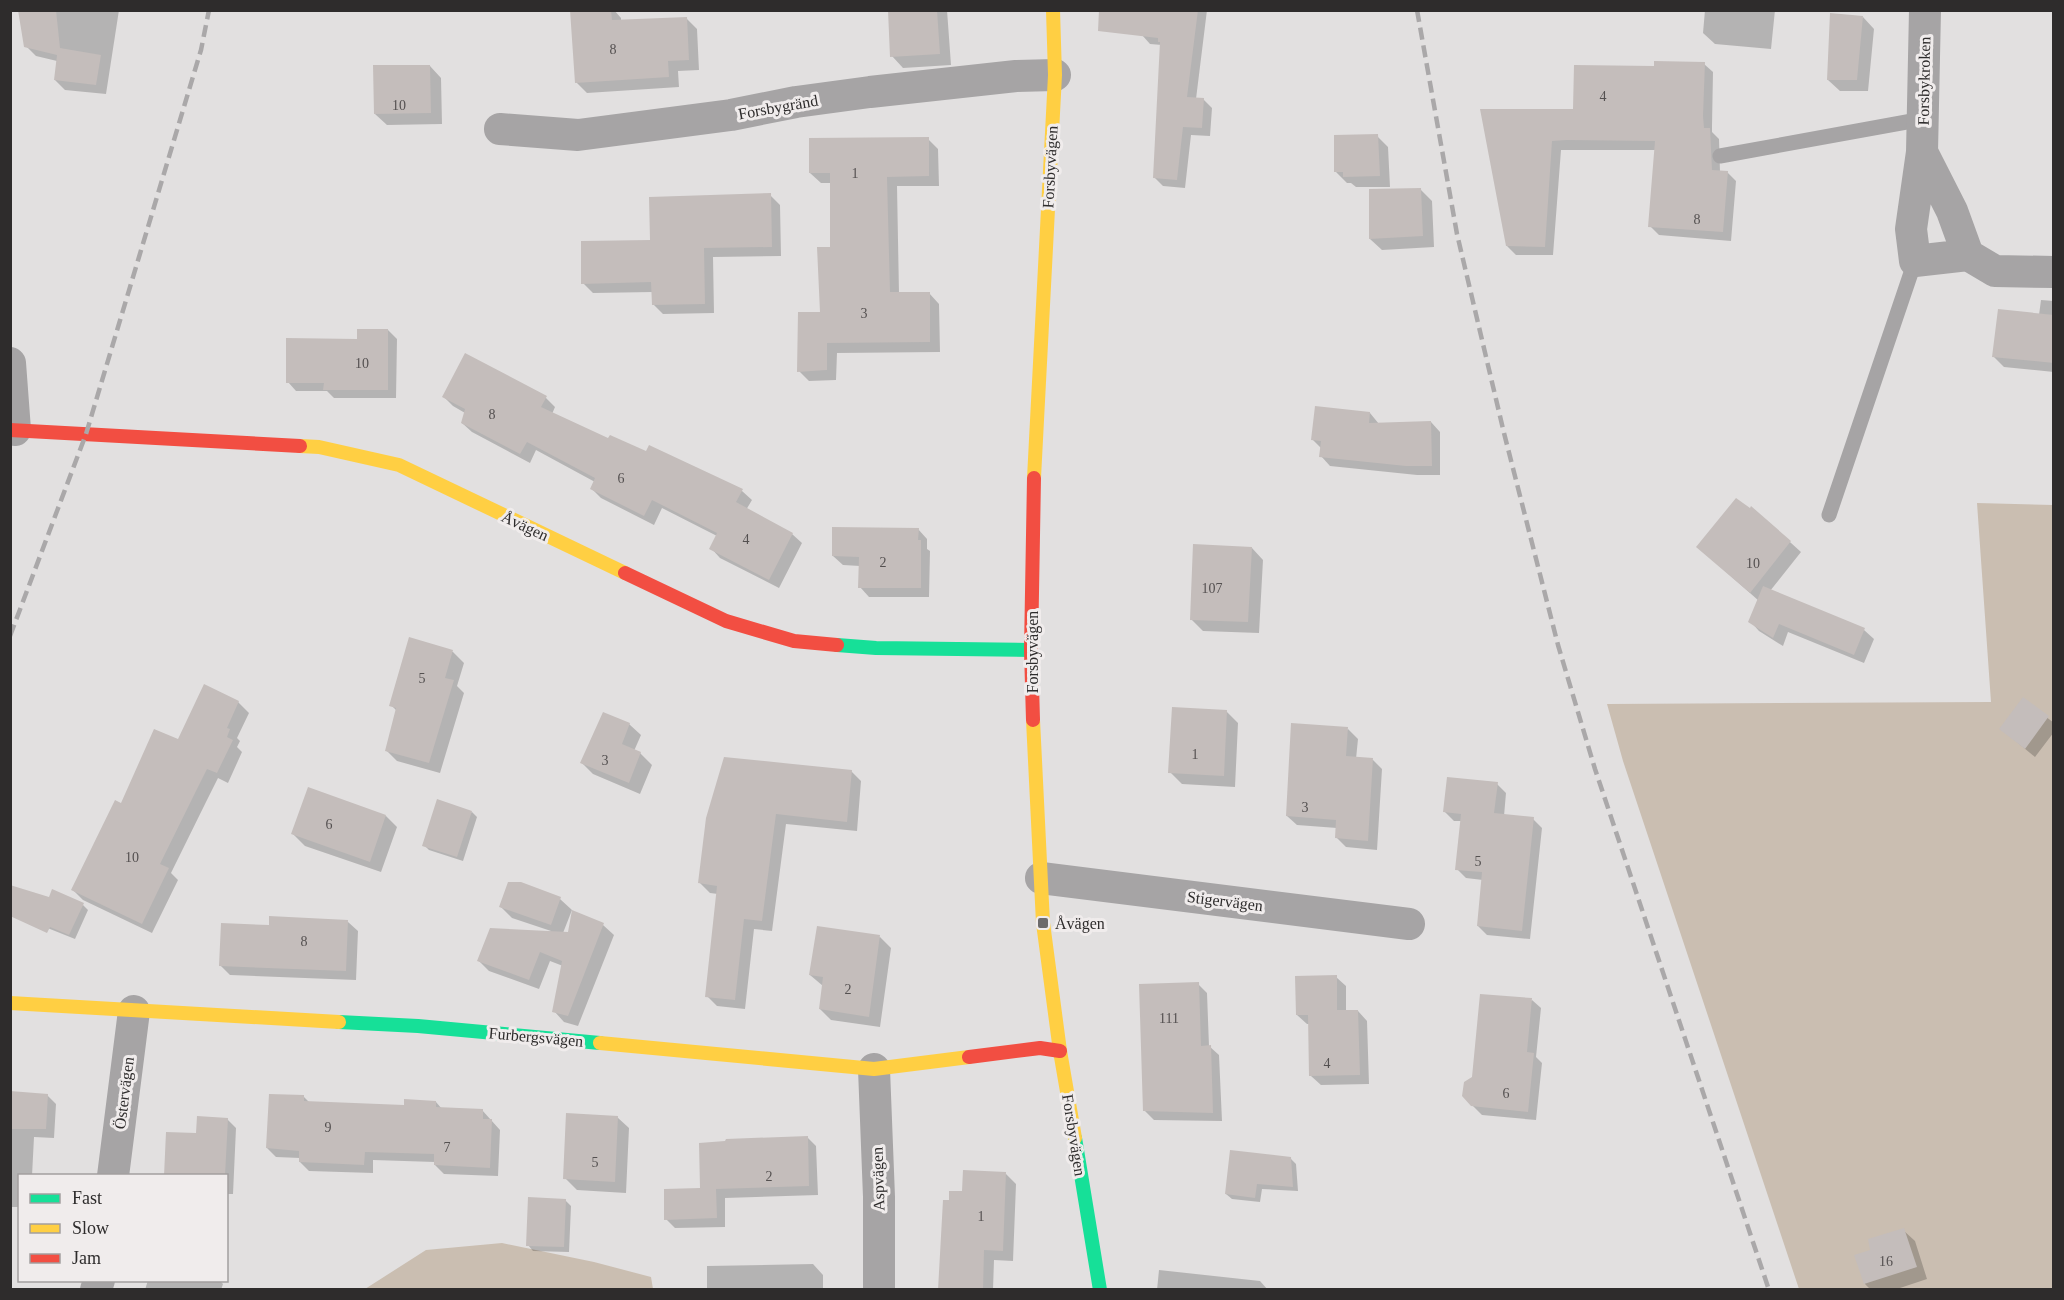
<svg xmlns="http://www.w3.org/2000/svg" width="2064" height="1300" font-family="Georgia,serif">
	<rect width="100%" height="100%" fill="#e2e0e0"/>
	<path fill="#cabeb1" d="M1977,503L2053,505V1289H1799L1623,761L1607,704L1991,702Z
		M502,1243L594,1262L651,1277L653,1289H365L426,1250Z"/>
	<path fill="#0003" d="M19,10H119L106,94L65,90L55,80L57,61L36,56L26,46Z
		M571,10H614L621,18V21L686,18L697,29L699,70L678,71L679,87L587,93L576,82Z
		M889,10H947L951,65L903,68L892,56Z
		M1140,10H1207L1196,99H1203L1212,108L1210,136L1191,135L1185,188L1163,186L1154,177L1162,45L1150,44L1142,35Z
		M1705,10H1775L1771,49L1715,44L1703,33Z
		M1863,17L1874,29L1868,91H1840L1828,80Z
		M1704,64L1713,72L1712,126V132L1719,139L1720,172H1727L1736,181L1731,241L1659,235L1650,226L1656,150H1561L1553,255H1516L1507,246L1482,110L1574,111L1656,67Z
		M430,66L441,78L442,124L387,125L375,114Z
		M1377,136L1388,147L1390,187H1356L1351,183H1347L1336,172Z
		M928,139L938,149L939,186H897L899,293H929L939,304L940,352L837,353L836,380L809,381L799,371L821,314L832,248V183H821L810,173Z
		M1420,189L1432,201L1434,247L1382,250L1370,239Z
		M770,195L780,205L781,256L713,257L714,313L663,314L653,304V292L593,293L583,283L652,241Z
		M2041,300L2054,301V372L2004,367L1994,357L2039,315Z
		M388,330L397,339L396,398H334L327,391H296L288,382L359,340Z
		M444,397L546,398L555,407L552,414L609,440L647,453L650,447L742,491L752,500L746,510L792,534L802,543L779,588L720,558L711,548L717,536L662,508L654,525L601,498L592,489L595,482L536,450L530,463L472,432L462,423L465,413L453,406Z
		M1370,413L1379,424L1431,422L1440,432V475H1417L1330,466L1321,456L1322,449L1312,439Z
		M1752,508L1801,552L1770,591L1864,630L1874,639L1864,663L1788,632L1783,646L1759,631L1750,621L1759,601L1698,547Z
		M918,529L927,539V549L930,551L929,597H869L860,587V566L843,565L833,556Z
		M1252,548L1263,560L1259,633L1203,631L1191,619Z
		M410,639L453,652L464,663L457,686L464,693L440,773L397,761L386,750L397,711L391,705Z
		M2023,699L2054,723V732L2035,757L2001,729Z
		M238,702L249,713L237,738L240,741L237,747L242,752L228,783L218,778L206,802L171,873L178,880L152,933L83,900L73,890L121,805L178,741Z
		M1226,711L1238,723L1235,787L1182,784L1170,772Z
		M629,724L641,735L634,751L640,753L652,765L640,794L593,774L582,763Z
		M1348,729L1358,739L1356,759L1373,760L1382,769L1377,850L1346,847L1336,837L1337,828L1297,825L1287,816Z
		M851,771L861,781L857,831L786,824L772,931L754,929L745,1009L717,1006L707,996L718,894L710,893L700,883L707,818Z
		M1497,784L1506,793L1504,816L1533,819L1542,828L1530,939L1487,935L1478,926L1483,880L1466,878L1457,869L1462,821H1454L1444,811Z
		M472,812L477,817L463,861L429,850L424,845Z
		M386,816L397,827L381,872L305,846L293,834Z
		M560,899L572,910L563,933L603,925L614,935L578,1026L564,1022L554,1011L563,966L550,961L539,989L489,971L479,961L551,931L512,918L500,906Z
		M83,905L88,910L75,939L45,927Z
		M348,922L358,931L356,980L230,975L220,965Z
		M880,937L891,948L880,1027L831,1020L820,1009L823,986L810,975Z
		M1336,977L1346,986V1011H1358L1367,1021L1369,1084L1321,1085L1311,1076L1309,1024H1307L1297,1015Z
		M1198,984L1207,993L1209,1046L1219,1055L1222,1121L1154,1120L1145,1111Z
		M1532,1000L1541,1008L1536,1057L1542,1063L1536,1120L1482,1115L1472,1105L1473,1078Z
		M10,1093L47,1095L56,1104L54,1138L34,1137L32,1176H20V1207H10Z
		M304,1097L310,1103L405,1107L436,1102L442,1109L482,1110L500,1130L498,1176L444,1174L435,1165V1162L373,1160V1173L309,1171L300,1162V1158L276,1157L267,1148Z
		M617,1117L629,1128L626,1193L577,1190L565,1178Z
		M227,1119L236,1128L233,1194H227L226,1203V1176H165L197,1134Z
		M807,1137L816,1146L818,1195L725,1198V1227L675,1228L666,1219L701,1190Z
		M1291,1159L1296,1164L1298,1191L1262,1189L1260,1202L1232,1199L1226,1194Z
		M1006,1174L1016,1184L1013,1261L994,1260L993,1290H939L950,1202L963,1193Z
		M565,1200L571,1206L569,1252L533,1251L528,1245Z
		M1903,1230L1915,1241L1927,1279L1894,1290H1871L1865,1284L1856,1256L1872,1251Z
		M813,1264L823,1275V1290H707V1266Z
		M1159,1270L1260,1281L1268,1290H1157Z
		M148,1280H219L223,1284L221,1290H145Z"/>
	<path fill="#c4bdbb" d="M18,10H56L60,48L101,55L96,85L54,80L57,55L24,47Z
		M570,10H611L612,20L687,17L689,60L668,61L669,77L575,83Z
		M888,10H937L940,54L890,57Z
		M1099,10H1198L1187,97L1204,98L1202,128L1183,127L1177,180L1153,178L1160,42H1158V38L1098,31Z
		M1830,13L1863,16L1857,80H1827Z
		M1654,61L1705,62L1703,116L1704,128H1710L1712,170L1728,171L1723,232L1648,227L1655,141L1567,140L1552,141L1545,247L1506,246L1480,109H1573L1574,65L1654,66Z
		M373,65H430L431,113L374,114Z
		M1378,134L1380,176L1343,177V172H1334V135Z
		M929,137V176L887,177L890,292H930V342L827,343V370L797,372L798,312H820L817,247H830V173H809V138Z
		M1421,188L1423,236L1369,239V189Z
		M771,193L772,247L704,248L705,304L652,305L651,282L581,284V241L650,240L649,197Z
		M1998,309L2054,315V363L1992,357Z
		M357,329H388V390H323L324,383H286V338L357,339Z
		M465,353L547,396L541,407L608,438L610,435L646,451L649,445L743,489L736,502L793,533L769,580L709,549L717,533L652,500L644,516L590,489L595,478L527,442L520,454L461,423L465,409L442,397Z
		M1315,406L1370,412L1369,423L1431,421L1432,466H1406L1319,457L1321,441L1311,440Z
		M1736,498L1750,508L1751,506L1791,541L1750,593L1696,547Z
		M832,527L919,528L918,540H921V588H858L859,557L832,556Z
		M1193,544L1252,547L1248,622L1190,620Z
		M1763,586L1865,628L1854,655L1779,624L1773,638L1748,622Z
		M409,637L453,650L445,678L454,680L429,763L385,751L396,708L389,706Z
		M204,684L239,701L227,728L230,729L227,737L233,740L217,773L207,769L196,791L160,864L169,868L142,924L71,890L115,800L121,803L154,729L178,739Z
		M2023,697L2049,716L2025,749L1999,729Z
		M1172,707L1227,710L1224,776L1168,773Z
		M603,712L630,723L622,744L641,752L629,783L580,763Z
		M1291,723L1348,727L1346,756L1373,758L1368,841L1335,838L1336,820L1286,816Z
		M724,757L852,770L847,822L776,814L762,921L744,919L735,1000L705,997L717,886L698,883L706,818Z
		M1447,777L1498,782L1494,813L1534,817L1522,931L1477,926L1482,872L1455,870L1461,814L1443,812Z
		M308,787L386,815L370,862L291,834Z
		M437,799L472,811L457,857L422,846Z
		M508,882H521L561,897L551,925L499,907Z
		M10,885L49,897L52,889L84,903L69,935L50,927L47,933L10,916Z
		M572,910L604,923L568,1016L552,1012L562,961L540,952L529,980L477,961L490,928L568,932Z
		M269,916L348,920L346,971L219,966L221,923L269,925Z
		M817,926L880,935L869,1017L819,1009L823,977L809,975Z
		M1337,975V1010H1358L1360,1075L1309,1076L1308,1015H1296L1295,976Z
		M1199,982L1201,1046L1211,1045L1213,1113L1143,1111L1139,984Z
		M1480,994L1532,998L1527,1052L1534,1053L1528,1112L1471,1106L1462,1096L1464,1082L1472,1077Z
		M10,1091L48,1094L46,1129H10Z
		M269,1094L304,1095V1101L404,1105V1099L436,1101V1107L483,1109V1119H492L490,1168L434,1165V1154L365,1152L364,1165L299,1162V1151L266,1148Z
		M566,1113L618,1116L615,1182L563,1179Z
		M197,1116L228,1118L225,1176H164L166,1132L196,1133Z
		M808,1136L809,1186L716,1189L717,1218L664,1220V1189L700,1188L699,1143L725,1141L726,1139Z
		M1230,1150L1291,1157L1293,1187L1257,1184L1255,1198L1225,1194Z
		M963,1170L1006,1172L1003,1251L984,1250L983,1290H938L943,1200H949V1191H962Z
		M528,1197L566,1199L564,1247L526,1246Z
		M1904,1228L1917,1267L1864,1284L1854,1255L1870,1250L1868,1239Z"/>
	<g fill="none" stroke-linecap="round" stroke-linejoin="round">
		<path stroke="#a6a4a5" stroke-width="15" d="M1720,156L1923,119
			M1829,515L1915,261"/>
		<path stroke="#a6a4a5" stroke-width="32" d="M500,129L578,135L731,115L796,102L870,92L1016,76L1055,75
			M1922,152L1952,211L1968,255L1915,261L1911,229L1922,152L1925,10
			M1968,255L1995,271L2054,272
			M10,363L15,430
			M1041,878L1409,924
			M874,1069L879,1197V1290
			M113,1176L134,1011
			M96,1290L99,1280"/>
		<path stroke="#16e098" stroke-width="14" d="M837,645L876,648L1031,650
			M339,1022L418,1026L600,1043
			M1075,1138L1100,1290"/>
		<path stroke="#ffcf43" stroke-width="14" d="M300,446L319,447L399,465L625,573
			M1034,478L1055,75L1053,10
			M1033,720L1043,923L1060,1051L1075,1138
			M10,1003L339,1022
			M600,1043L874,1069L969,1057"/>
		<path stroke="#f24e42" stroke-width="14" d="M10,430L300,446
			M625,573L726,621L794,641L837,645
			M1033,720L1031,650L1034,478
			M969,1057L1040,1048L1060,1051"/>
		<path stroke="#aaa8a9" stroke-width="4.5" stroke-dasharray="12 6" stroke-linecap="butt" d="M1417,10L1457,234L1504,433L1558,645L1595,769L1769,1290
			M10,636L86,434L201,50L209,10"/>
	</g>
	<rect fill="#6d6b6b" stroke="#f0ecec" stroke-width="2" x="1037" y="917" width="12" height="12" rx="3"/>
	<g text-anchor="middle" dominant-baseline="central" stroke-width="6" stroke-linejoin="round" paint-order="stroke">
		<g font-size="14" fill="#545050">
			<text x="613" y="49">8</text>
			<text x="1603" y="96">4</text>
			<text x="399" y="105">10</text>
			<text x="855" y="173">1</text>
			<text x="1697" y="219">8</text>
			<text x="864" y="313">3</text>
			<text x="362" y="363">10</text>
			<text x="492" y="414">8</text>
			<text x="621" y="478">6</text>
			<text x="746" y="539">4</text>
			<text x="883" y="562">2</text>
			<text x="1753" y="563">10</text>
			<text x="1212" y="588">107</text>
			<text x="422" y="678">5</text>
			<text x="1195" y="754">1</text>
			<text x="605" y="760">3</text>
			<text x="1305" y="807">3</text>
			<text x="329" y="824">6</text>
			<text x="132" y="857">10</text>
			<text x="1478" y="861">5</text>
			<text x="304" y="941">8</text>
			<text x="848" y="989">2</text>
			<text x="1169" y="1018">111</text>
			<text x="1327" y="1063">4</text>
			<text x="1506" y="1093">6</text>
			<text x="328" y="1127">9</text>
			<text x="447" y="1147">7</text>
			<text x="595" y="1162">5</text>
			<text x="769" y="1176">2</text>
			<text x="981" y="1216">1</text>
			<text x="1886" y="1261">16</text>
		</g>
		<g font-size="16" fill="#2e2c2c" stroke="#f0ecec">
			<text transform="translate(1924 81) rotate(-89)">Forsbykroken</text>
			<text transform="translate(778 107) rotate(-10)">Forsbygränd</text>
			<text transform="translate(1050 167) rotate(-87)">Forsbyvägen</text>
			<text transform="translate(525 526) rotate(25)">Åvägen</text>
			<text transform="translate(1032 652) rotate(-90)">Forsbyvägen</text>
			<text transform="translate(1225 901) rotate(7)">Stigervägen</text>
			<text transform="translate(536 1037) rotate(5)">Furbergsvägen</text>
			<text transform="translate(124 1093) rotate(-83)">Östervägen</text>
			<text transform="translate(1074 1135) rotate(81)">Forsbyvägen</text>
			<text transform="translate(878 1179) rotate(-92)">Aspvägen</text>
		</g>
		<g font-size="16" fill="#2e2c2c" stroke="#f0ecec" text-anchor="start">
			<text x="1055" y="923">Åvägen</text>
		</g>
	</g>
	<rect width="2064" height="1300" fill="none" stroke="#2e2c2c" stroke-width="24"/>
	<rect x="18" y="1174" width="210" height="108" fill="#f0ecec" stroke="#a29f9f" stroke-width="1.5"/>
	<rect x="30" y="1194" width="30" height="9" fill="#16e098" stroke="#a29f9f" stroke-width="1.5"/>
	<text x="72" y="1204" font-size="18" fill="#2e2c2c">Fast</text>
	<rect x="30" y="1224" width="30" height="9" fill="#ffcf43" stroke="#a29f9f" stroke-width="1.5"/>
	<text x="72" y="1234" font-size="18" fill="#2e2c2c">Slow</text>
	<rect x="30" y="1254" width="30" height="9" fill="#f24e42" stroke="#a29f9f" stroke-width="1.5"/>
	<text x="72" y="1264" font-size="18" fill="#2e2c2c">Jam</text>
</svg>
